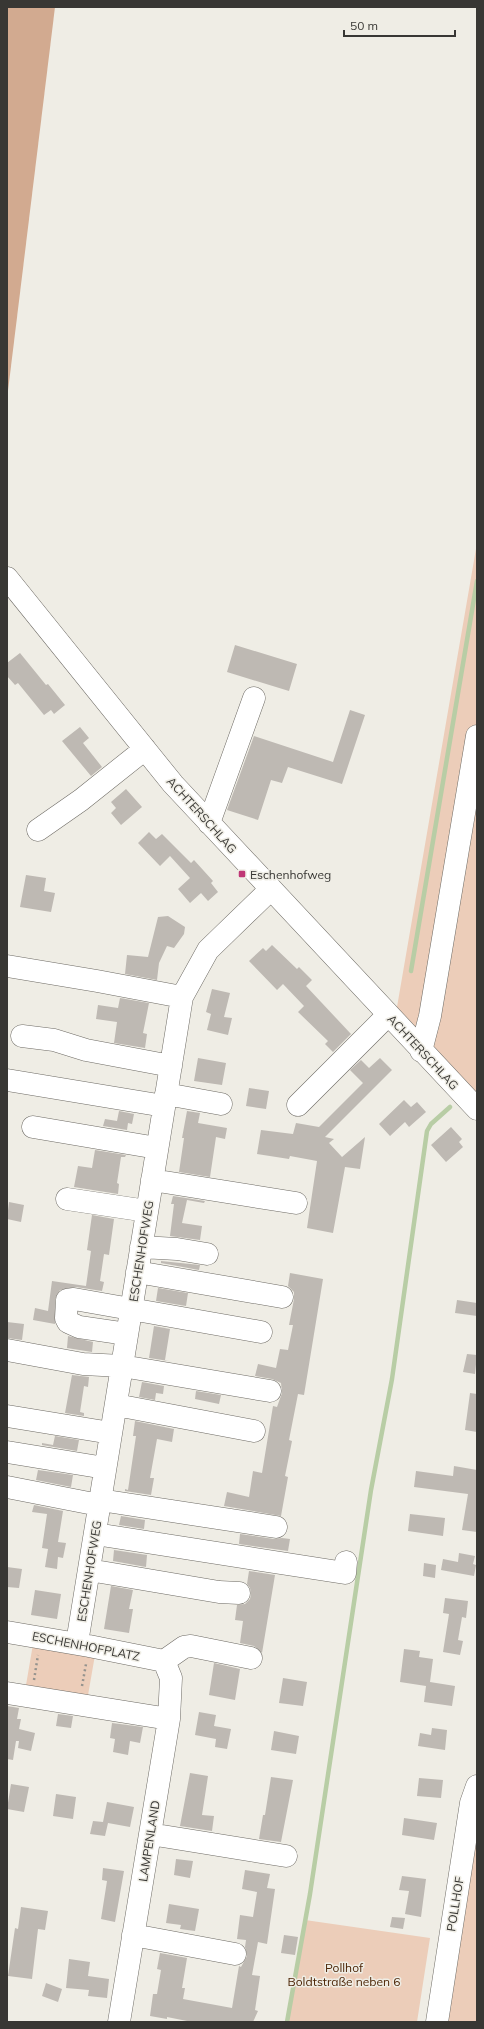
<svg xmlns="http://www.w3.org/2000/svg" width="484" height="2029" font-family="Mulish,sans-serif">
	<rect width="100%" height="100%" fill="#efede5"/>
	<path fill="#eccdb9" d="M477,543V1094L397,1007Z
		M33,1644L95,1655L87,1701L25,1691Z
		M477,1803V2022H441Z
		M305,1920L430,1938L417,2022H287Z"/>
	<path fill="#d2aa90" d="M7,7H55L7,399Z"/>
	<g fill="none" stroke-linecap="round" stroke-linejoin="round">
		<path stroke="#b8cda5" stroke-width="4.5" d="M411,971L477,581
			M287,2022L310,1894L371,1490L392,1379L427,1131L431,1124L450,1107"/>
	</g>
	<path fill="#beb9b3" d="M235,645L297,664L289,691L227,672Z
		M20,653L46,685L48,684L65,705L54,714L51,710L44,715L18,683L15,685L7,676V663Z
		M350,710L365,715L342,784L288,767L282,783L271,780L258,820L227,810L254,736L333,762Z
		M80,727L89,738L83,743L102,767L91,776L62,741Z
		M126,789L142,807L121,825L111,813L116,808L111,802Z
		M149,832L156,839L162,834L191,863L194,860L213,881L211,883L218,892L208,901L201,893L190,903L178,889L190,878L170,856L160,866L138,843Z
		M26,875L46,878L44,891L55,893L51,912L20,907Z
		M168,916L185,927L184,934L174,948L167,946L159,963L157,980L125,974L127,955L148,957L158,917Z
		M272,945L297,969L299,967L312,980L306,986L351,1034L333,1052L325,1044L328,1041L298,1012L304,1006L283,984L277,990L249,961L263,948L266,951Z
		M212,989L230,993L224,1017L232,1018L228,1035L207,1030L211,1014L206,1012Z
		M120,998L149,1003L143,1033L147,1034L145,1048L114,1043L117,1022L96,1019L98,1005L118,1008Z
		M198,1058L226,1063L222,1085L194,1081Z
		M380,1058L392,1070L325,1137L334,1139L329,1143L342,1157L365,1137L360,1169L345,1167L333,1233L307,1228L317,1161L290,1156L289,1159L257,1154L261,1130L293,1134L296,1123L319,1127L363,1083L350,1070L361,1060L369,1068Z
		M249,1088L269,1091L266,1109L246,1106Z
		M404,1100L411,1107L417,1102L426,1112L409,1127L405,1122L390,1136L379,1124Z
		M119,1111L134,1114L132,1124L128,1123L127,1130L103,1126L105,1119L117,1121Z
		M187,1111L200,1113L198,1123L227,1128L225,1139L216,1137L210,1177L179,1172L184,1138H182Z
		M451,1127L462,1139L459,1142L463,1147L446,1162L431,1145Z
		M95,1150L126,1155L125,1157H121L117,1183L119,1184L118,1194L74,1187L78,1166L92,1168Z
		M173,1196L205,1201L204,1203L187,1200L182,1223L202,1226L200,1240L170,1236L174,1204H171Z
		M9,1202L24,1205L21,1222L7,1219Z
		M92,1215L114,1219L109,1255L104,1254L100,1281L104,1282L102,1291L76,1287L60,1290L55,1299V1324L33,1320L35,1308L48,1311L52,1281L86,1286L91,1251L87,1250Z
		M161,1261L200,1265L199,1270L161,1263Z
		M290,1273L323,1279L304,1395L298,1394L289,1440L292,1441L285,1476L288,1477L281,1516L224,1506L227,1492L249,1497L253,1471L262,1473L273,1406L277,1407L282,1393L281,1383L272,1379L255,1376L258,1364L276,1368L280,1349L288,1350L293,1325H289L294,1299V1292L288,1286Z
		M158,1288L188,1293L186,1306L156,1301Z
		M457,1300L477,1303V1316L455,1313Z
		M7,1322L24,1324L22,1340L7,1338Z
		M154,1326L170,1329L165,1360L169,1361L149,1358Z
		M68,1336L93,1342L92,1352L67,1348Z
		M467,1354L477,1355L475,1374L463,1372Z
		M72,1375L89,1377L88,1387L84,1386L80,1412L84,1413V1416L65,1413Z
		M142,1382L164,1386L163,1394L156,1393L155,1400L139,1397Z
		M196,1391L221,1395L219,1404L195,1399Z
		M470,1393L477,1394V1432L465,1430Z
		M135,1421L174,1429L172,1442L157,1439L150,1478H154L151,1495L125,1491V1489L128,1490L136,1436H133Z
		M55,1436L79,1440L77,1451L42,1445V1443L53,1445Z
		M454,1466L477,1470V1532L462,1530L468,1494L414,1487L416,1471L453,1476Z
		M38,1470L73,1475L71,1487L36,1480Z
		M34,1505L63,1511L58,1542L66,1543L63,1558L58,1557L57,1569L45,1567L48,1549L42,1548L47,1514L32,1512Z
		M410,1514L445,1518L443,1536L408,1531Z
		M121,1516L145,1520L144,1529L119,1525Z
		M240,1534L274,1539L282,1538L290,1539L288,1551L239,1544Z
		M114,1550L147,1555L146,1567L113,1561Z
		M459,1553L475,1556L473,1564L476,1565L474,1576L441,1570L443,1559L458,1562Z
		M424,1563L436,1565L435,1578L423,1576Z
		M7,1567L22,1569L19,1588L7,1587Z
		M249,1571L275,1575L262,1653L254,1646L240,1643L243,1621L235,1620L237,1605L245,1604L250,1599L251,1594L250,1588L247,1584Z
		M111,1586L133,1590L129,1609H133L129,1633L104,1629Z
		M35,1590L61,1594L57,1619L31,1615Z
		M445,1598L468,1601L466,1618L462,1617L458,1640L463,1641L460,1655L443,1652L449,1614L443,1613Z
		M404,1649L420,1651L419,1657L433,1659L430,1682L455,1686L452,1706L424,1702L426,1686L400,1682Z
		M214,1663L240,1669L235,1700L209,1695Z
		M283,1678L307,1682L303,1706L279,1703Z
		M7,1706L19,1708L17,1719H21L19,1729L35,1733L31,1751L18,1748L19,1741H16L13,1760L7,1759Z
		M199,1712L216,1715L214,1726L231,1729L227,1749L215,1747L216,1739L195,1735Z
		M58,1714L73,1716L71,1728L56,1726Z
		M112,1723L143,1727L140,1743L130,1741L128,1755L113,1752L115,1739L110,1738Z
		M432,1728L447,1730L445,1750L418,1746L420,1733L431,1735Z
		M274,1731L299,1736L296,1754L271,1750Z
		M190,1773L208,1776L202,1815L214,1816L212,1831L180,1826Z
		M271,1777L293,1780L281,1842L259,1839L263,1815H265Z
		M419,1778L443,1780L441,1798L417,1796Z
		M11,1784L29,1787L24,1812L7,1809Z
		M56,1794L76,1797L73,1819L53,1816Z
		M107,1802L134,1807L130,1827L108,1823L105,1836L90,1834L93,1821L103,1822Z
		M404,1818L437,1823L434,1840L402,1835Z
		M176,1859L193,1861L190,1878L174,1875Z
		M103,1868L124,1871L115,1922L101,1919L107,1881L102,1880Z
		M245,1870L270,1874L267,1888L275,1889L267,1944L258,1942L252,1975L260,1976L255,2010L258,2011L253,2022H192L167,2017V2019L150,2016L153,1994H157L161,1970L157,1969L160,1953L187,1958L182,1988H185L183,1999L232,2008L239,1966L241,1967L247,1956L245,1947L246,1940L237,1939L240,1915L253,1917L257,1892L242,1889Z
		M402,1876L426,1879L421,1917L405,1914L409,1891L399,1890Z
		M169,1904L199,1909L195,1931L180,1929L181,1925L166,1923Z
		M21,1907L48,1911L45,1930L38,1929L32,1979L8,1976L15,1928L18,1929Z
		M392,1917L405,1918L403,1929L390,1927Z
		M284,1935L298,1937L295,1955L281,1953Z
		M69,1959L90,1962L88,1976L109,1979L107,1998L88,1996L89,1990L66,1988Z
		M46,1983L62,1989L58,2002L42,1996Z"/>
	<g fill="none" stroke-linecap="round" stroke-linejoin="round">
		<g stroke="#6e6b65" stroke-width="23">
			<path id="minor" d="M7,578L173,784L477,1109
				M209,823L254,698
				M38,830L81,800L145,749
				M7,966L97,981L182,997
				M22,1036L54,1040L86,1050L171,1066
				M421,1051L430,1016L477,736
				M7,1080L164,1106
				M166,1094L221,1104
				M298,1105L388,1015
				M33,1127L157,1148
				M152,1180L296,1203
				M67,1199L147,1211
				M141,1247L177,1249L207,1254
				M137,1272L282,1297
				M127,1334L79,1327L68,1322L66,1318L67,1300L74,1299L261,1332
				M7,1350L83,1364L122,1366L270,1391
				M116,1405L254,1431
				M7,1416L111,1433
				M7,1452L105,1468
				M7,1487L99,1505
				M100,1500L276,1527
				M95,1534L345,1573L346,1562
				M89,1570L219,1592L239,1593
				M7,1632L89,1646L164,1661
				M77,1643L182,997L208,950L270,890
				M164,1661L184,1647L191,1646L251,1658
				M7,1693L169,1719
				M150,1834L286,1856
				M133,1935L235,1954
				M119,2022L169,1719L171,1678L164,1661
				M437,2022L471,1803L477,1786"/>
		</g>
		<path stroke="#95938e" stroke-width="2.5" stroke-dasharray="2 3" stroke-linecap="butt" d="M34,1680L38,1655
			M82,1686L86,1664"/>
		<use href="#minor" stroke="#fff" stroke-width="22"/>
	</g>
	<rect fill="#bf3776" stroke="#efede5" stroke-width="1.5" x="238" y="870" width="8" height="8" rx="2"/>
	<g text-anchor="middle" dominant-baseline="central" stroke-width="3" stroke-linejoin="round" paint-order="stroke">
		<g font-size="12" fill="#383734" stroke="#efede5">
			<text transform="translate(202 815) rotate(48)">ACHTERSCHLAG</text>
			<text transform="translate(423 1052) rotate(47)">ACHTERSCHLAG</text>
			<text transform="translate(141 1251) rotate(-81)">ESCHENHOFWEG</text>
			<text transform="translate(89 1571) rotate(-81)">ESCHENHOFWEG</text>
			<text transform="translate(86 1646) rotate(11)">ESCHENHOFPLATZ</text>
			<text transform="translate(149 1841) rotate(-81)">LAMPENLAND</text>
			<text transform="translate(455 1904) rotate(-81)">POLLHOF</text>
		</g>
		<g font-size="12" fill="#383734" stroke="#efede5" text-anchor="start">
			<text x="250" y="874">Eschenhofweg</text>
		</g>
		<g font-size="12" fill="#4c2506" stroke="#efede5">
			<text x="344" y="1967">Pollhof<tspan x="344" dy="14">Boldtstraße neben 6</tspan></text>
		</g>
	</g>
	<rect width="484" height="2029" fill="none" stroke="#383734" stroke-width="16"/>
	<path d="M344 30v6h111v-6" fill="none" stroke="#383734" stroke-width="2"/>
	<text x="350" y="30" font-size="12" fill="#383734" stroke="#efede5" stroke-width="3" paint-order="stroke">50 m</text>
</svg>
